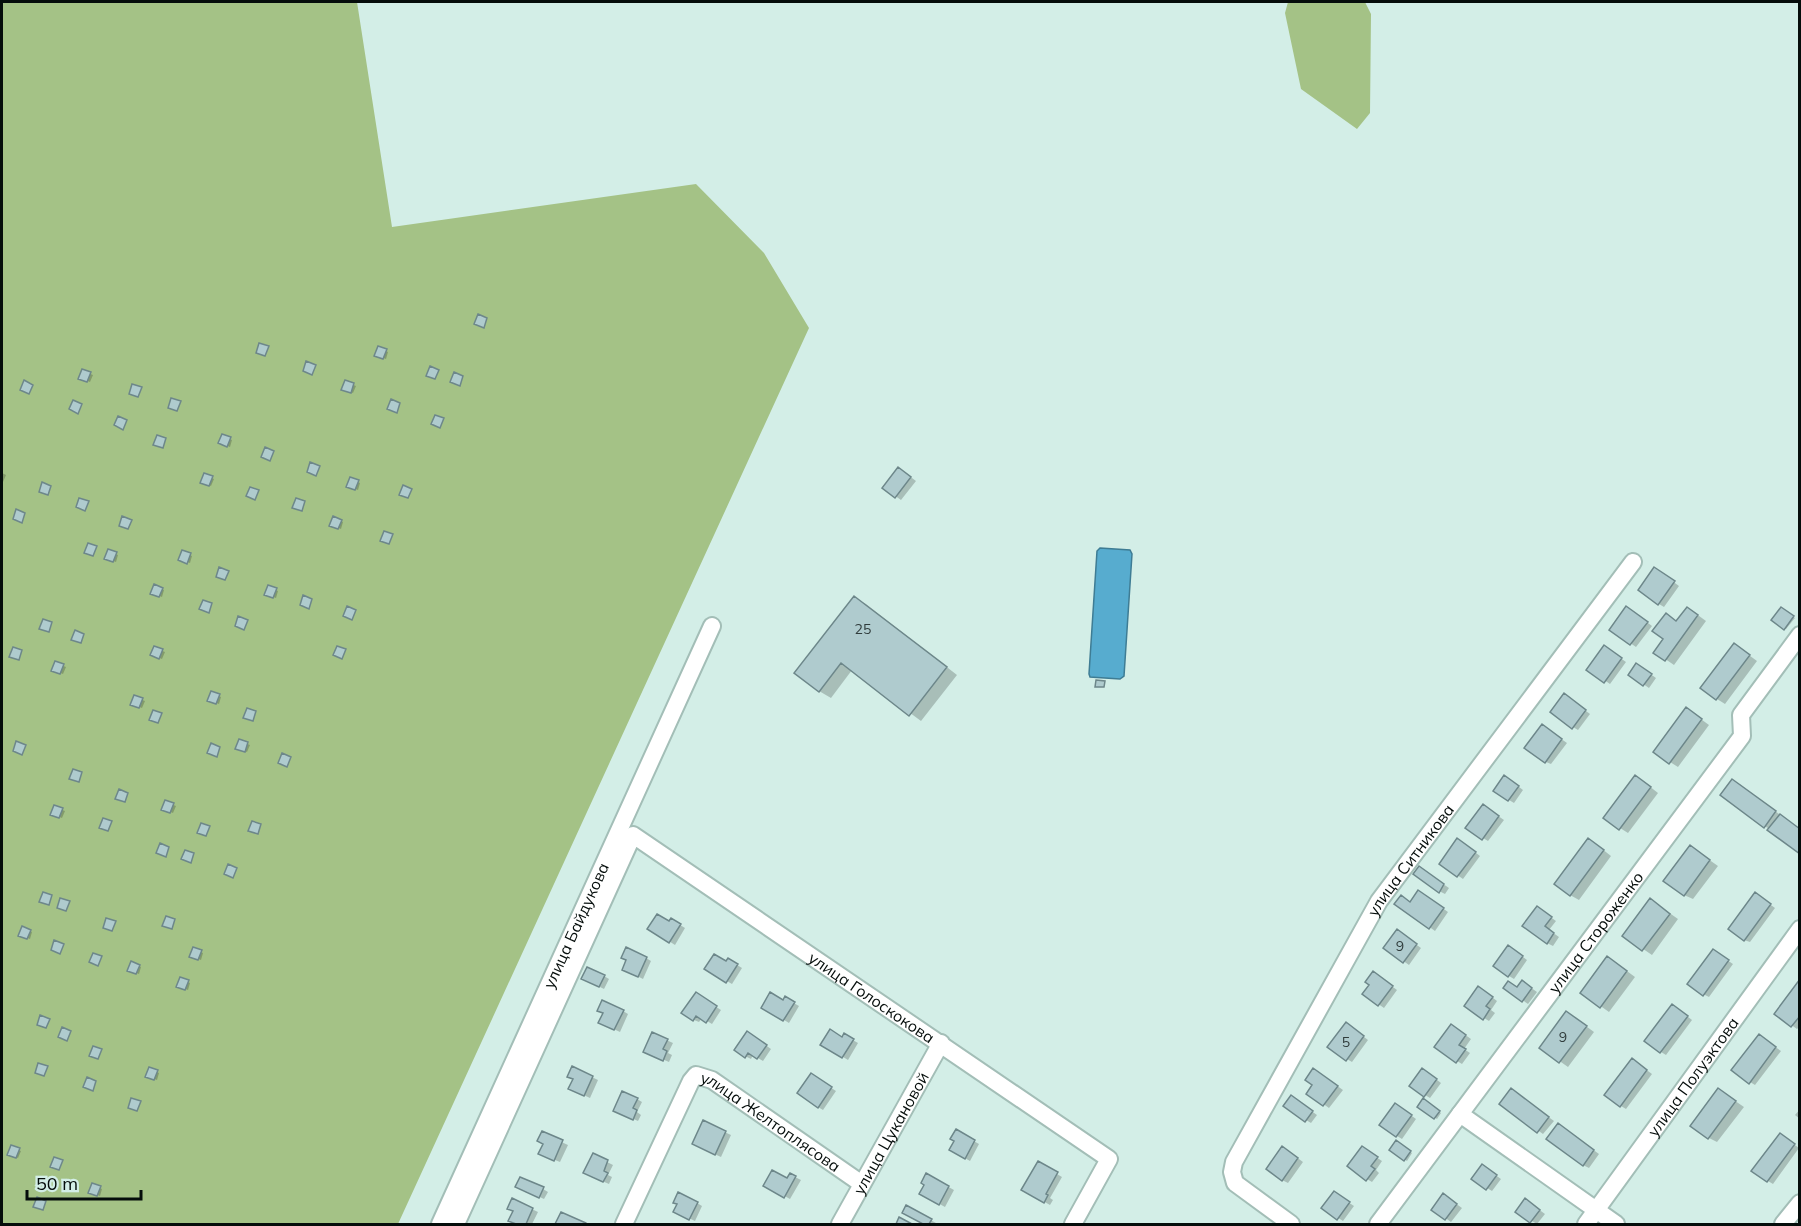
<svg xmlns="http://www.w3.org/2000/svg" width="1801" height="1226" font-family="Mulish,sans-serif">
	<rect width="100%" height="100%" fill="#d3eee7"/>
	<path fill="#a4c286" d="M2,2H357L392,227L696,184L764,253L809,328L398,1224H2Z
		M1288,2H1365L1371,14L1370,113L1357,129L1301,89L1285,13Z"/>
	<path fill="#57accf" stroke="#3e7c94" stroke-width="1.5" d="M1100,548L1130,550L1132,554L1124,676L1120,679L1090,677L1089,674L1097,551Z"/>
	<path fill="#0003" d="M379,348L388,352L386,359L376,355Z
		M83,371L93,375L90,382L80,378Z
		M346,382L356,386L353,393L343,389Z
		M223,436L232,440L230,447L220,443Z
		M904,472L916,481L901,500L884,488Z
		M2,473L6,475L3,482L2,481Z
		M205,475L214,479L211,486L202,482Z
		M351,479L360,483L358,490L348,486Z
		M334,518L343,522L341,529L331,525Z
		M109,551L118,555L116,562L106,558Z
		M183,552L192,556L190,563L180,559Z
		M1660,572L1679,586L1664,607L1659,604Z
		M155,586L164,590L162,597L152,593Z
		M269,587L278,591L276,598L266,594Z
		M854,598L866,604L957,675L921,721L852,670L831,698L819,691Z
		M1781,609L1795,618L1786,629L1773,620Z
		M1632,611L1652,626L1636,647L1611,630Z
		M1695,613L1706,621L1674,665L1655,652L1666,639V615L1677,622Z
		M155,648L165,652L162,659L152,655Z
		M1609,650L1626,662L1610,684L1588,669Z
		M1742,650L1757,661L1725,704L1717,699Z
		M56,663L66,667L63,674L53,670Z
		M1642,668L1656,678L1649,688L1630,675Z
		M212,693L221,697L219,704L209,700Z
		M135,697L145,701L142,708L132,704Z
		M1569,698L1590,714L1578,730L1573,727Z
		M1694,714L1709,725L1678,767L1670,762Z
		M1547,729L1567,743L1551,764L1546,762Z
		M240,741L250,745L247,752L237,748Z
		M1510,780L1523,790L1514,803L1509,800Z
		M1733,781L1741,785L1783,817L1770,829L1764,826Z
		M1644,782L1658,793L1628,833L1620,828Z
		M166,802L176,806L173,813L163,809Z
		M55,807L65,811L62,818L52,814Z
		M1488,809L1504,820L1488,841L1483,838Z
		M1463,843L1480,856L1463,879L1441,864Z
		M1597,845L1611,856L1579,900L1570,895Z
		M1698,852L1718,866L1693,899L1684,895Z
		M1424,871L1449,888L1445,894L1439,891Z
		M1424,895L1448,912L1435,931L1396,903H1411Z
		M1760,897L1775,908L1750,942L1744,940Z
		M1658,905L1678,919L1652,955L1624,936Z
		M1542,911L1556,921L1549,930L1559,937L1553,946L1547,943Z
		M672,920L685,928L675,945L650,929L670,923Z
		M23,928L32,932L30,939L20,935Z
		M1402,934L1421,948L1409,965L1385,948Z
		M194,949L203,953L201,960L191,956Z
		M1514,950L1527,960L1514,979L1509,976Z
		M1718,954L1733,964L1709,997L1703,994Z
		M646,958L651,961L643,979L629,972L628,960Z
		M729,960L742,968L732,984L706,969L726,963Z
		M132,963L141,967L139,974L129,970Z
		M1616,963L1635,977L1609,1012L1582,993Z
		M604,976L609,979L604,989L588,981Z
		M1378,976L1397,990L1384,1008L1364,994Z
		M181,979L190,983L188,990L178,986Z
		M1800,981V1026L1797,1029L1776,1014Z
		M1527,985L1537,992L1528,1004L1505,988L1517,989Z
		M1484,991L1497,1001L1491,1010L1495,1013L1489,1021L1484,1018Z
		M701,997L721,1010L712,1024L702,1018L699,1022L694,1020Z
		M785,998L799,1006L789,1023L763,1007L783,1001Z
		M1678,1009L1692,1020L1666,1055L1661,1052Z
		M623,1011L628,1014L620,1032L605,1025Z
		M1575,1018L1594,1032L1568,1067L1541,1048Z
		M1351,1027L1368,1040L1352,1062L1347,1059Z
		M1457,1029L1471,1039L1464,1049L1470,1053L1462,1064L1457,1061Z
		M653,1034L673,1043L668,1053L672,1055L669,1062L650,1054Z
		M844,1035L858,1043L848,1060L822,1044L842,1039Z
		M753,1036L771,1049L763,1061L753,1055L751,1059L745,1056Z
		M1764,1039L1781,1051L1755,1085L1750,1082Z
		M1637,1063L1652,1074L1626,1109L1621,1106Z
		M573,1068L598,1080L590,1098L575,1091Z
		M150,1069L159,1073L157,1080L147,1076Z
		M1319,1073L1343,1090L1329,1108L1308,1093Z
		M1428,1073L1441,1083L1430,1098L1425,1095Z
		M816,1078L836,1091L823,1110L818,1107Z
		M1719,1090L1744,1107L1717,1142L1709,1138Z
		M1516,1093L1554,1121L1543,1134L1501,1104Z
		M637,1099L642,1102L637,1112L641,1115L638,1121L620,1113Z
		M1296,1100L1317,1115L1311,1123L1306,1120Z
		M1423,1100L1441,1113L1437,1119L1419,1107Z
		M1401,1108L1416,1119L1402,1139L1397,1136Z
		M1800,1109V1119L1795,1115Z
		M703,1122L731,1135L721,1157L699,1147Z
		M1563,1128L1599,1154L1589,1168L1583,1165Z
		M956,1131L979,1144L970,1161L951,1150L956,1141Z
		M542,1133L568,1145L560,1162L545,1156Z
		M1785,1138L1799,1148L1773,1184L1768,1181Z
		M1397,1142L1412,1153L1407,1161L1391,1150Z
		M11,1147L21,1151L18,1158L9,1154Z
		M1288,1151L1303,1162L1288,1183L1282,1180Z
		M1367,1151L1382,1161L1376,1170L1379,1173L1372,1182L1367,1179Z
		M593,1155L613,1165L608,1175L612,1177L609,1184L590,1176Z
		M1038,1163L1062,1177L1050,1198L1053,1200L1050,1205L1023,1190Z
		M1487,1169L1501,1179L1492,1191L1487,1188Z
		M791,1175L801,1180L790,1199L765,1185L788,1180Z
		M927,1175L954,1190L945,1207L921,1194L926,1185Z
		M93,1185L102,1189L100,1196L90,1192Z
		M522,1189H543L548,1192L544,1199Z
		M1339,1196L1354,1206L1343,1221L1323,1208Z
		M1448,1198L1462,1208L1451,1222L1433,1209Z
		M513,1200L538,1212L532,1224H518L510,1220L514,1211Z
		M697,1203L702,1206L695,1221L680,1214Z
		M1530,1203L1545,1214L1537,1224L1517,1212Z
		M907,1207L936,1223V1224H926L904,1212Z"/>
	<path fill="#afcbce" stroke="#6d878a" stroke-width="1.5" d="M478,314L487,318L484,328L474,324Z
		M259,343L269,346L265,356L256,353Z
		M378,346L387,349L383,359L374,356Z
		M306,361L316,365L312,375L303,371Z
		M430,366L439,370L435,379L426,376Z
		M82,369L91,372L87,382L78,379Z
		M454,372L463,376L460,386L450,382Z
		M24,380L33,385L29,394L20,390Z
		M345,380L354,383L351,393L341,390Z
		M132,384L142,387L138,397L129,394Z
		M171,398L181,401L177,411L168,408Z
		M391,399L400,403L397,413L387,409Z
		M73,400L82,404L78,414L69,409Z
		M435,415L444,418L440,428L431,424Z
		M118,416L127,420L123,430L114,425Z
		M222,434L231,437L227,447L218,443Z
		M157,435L166,438L163,448L153,445Z
		M265,447L274,451L270,461L261,457Z
		M310,462L320,466L316,476L307,472Z
		M898,467L911,477L895,498L882,488Z
		M204,473L213,476L209,486L200,483Z
		M350,477L359,480L355,490L346,487Z
		M42,482L51,486L48,495L39,492Z
		M403,485L412,489L408,498L399,495Z
		M250,487L259,490L255,500L246,496Z
		M79,498L89,501L85,511L76,507Z
		M296,498L305,501L302,511L292,508Z
		M16,509L25,513L22,523L13,519Z
		M122,516L132,520L128,529L119,526Z
		M333,516L342,520L338,529L329,526Z
		M384,531L393,534L389,544L380,541Z
		M88,543L97,546L93,556L84,553Z
		M108,549L117,552L113,562L104,559Z
		M182,550L191,553L187,564L178,560Z
		M219,567L229,571L225,580L216,577Z
		M1654,567L1675,581L1658,605L1638,590Z
		M154,584L163,588L159,597L150,594Z
		M268,585L277,588L273,598L264,595Z
		M303,595L312,599L309,609L300,605Z
		M854,596L947,667L909,716L841,663L819,692L794,673Z
		M203,600L212,603L209,613L199,609Z
		M347,606L356,610L352,620L343,616Z
		M1626,606L1648,622L1630,645L1609,630Z
		M1687,607L1698,615L1665,661L1653,653L1663,639L1652,631L1666,613L1676,621Z
		M1781,607L1794,616L1784,630L1771,620Z
		M238,616L248,620L244,630L235,626Z
		M43,619L52,622L49,632L39,629Z
		M75,630L84,634L81,643L71,640Z
		M1734,643L1750,655L1716,700L1700,688Z
		M1604,645L1622,658L1604,683L1586,670Z
		M154,646L163,649L159,659L150,655Z
		M337,646L346,649L342,659L333,655Z
		M13,647L22,650L19,660L9,657Z
		M55,661L64,664L60,674L51,671Z
		M1636,663L1652,674L1643,686L1628,675Z
		M1096,680L1105,681L1104,687H1095Z
		M211,691L220,694L216,704L207,701Z
		M1564,693L1586,710L1572,729L1550,712Z
		M134,695L143,698L139,708L130,705Z
		M1686,707L1702,719L1669,764L1653,752Z
		M247,708L256,711L253,721L243,718Z
		M153,710L162,713L158,723L149,720Z
		M1542,724L1562,739L1545,763L1524,748Z
		M239,739L248,742L245,752L235,749Z
		M16,741L26,745L22,755L13,751Z
		M211,743L220,747L217,757L207,753Z
		M282,753L291,757L287,767L278,763Z
		M73,769L82,772L79,782L69,779Z
		M1504,775L1519,786L1508,801L1493,791Z
		M1635,775L1651,787L1619,830L1603,818Z
		M1732,779L1776,811L1764,828L1720,795Z
		M119,789L128,793L125,802L115,799Z
		M165,800L174,803L170,813L161,810Z
		M1483,804L1499,816L1482,840L1465,828Z
		M54,805L63,808L59,818L50,815Z
		M1780,814L1800,829V854L1767,830Z
		M103,818L112,821L108,831L99,828Z
		M252,821L261,824L258,834L248,831Z
		M201,823L210,826L206,836L197,833Z
		M1457,838L1476,852L1457,877L1439,864Z
		M1588,838L1604,850L1570,896L1554,884Z
		M160,843L169,847L166,857L156,853Z
		M1690,845L1710,860L1684,896L1663,881Z
		M185,850L194,853L191,863L181,859Z
		M228,864L237,868L233,878L224,874Z
		M1419,866L1444,884L1439,893L1413,874Z
		M1418,890L1444,908L1429,929L1394,904L1401,895L1410,902Z
		M43,892L52,895L49,905L39,902Z
		M1755,892L1771,904L1744,941L1728,929Z
		M60,898L70,901L66,911L57,908Z
		M1650,898L1670,914L1642,951L1622,936Z
		M1537,906L1552,917L1545,926L1554,933L1547,944L1522,926Z
		M657,914L669,921L671,918L681,924L669,943L647,929Z
		M166,916L175,919L172,929L162,926Z
		M106,918L116,921L112,931L103,928Z
		M22,926L31,930L27,939L18,936Z
		M1397,929L1417,944L1403,963L1383,948Z
		M54,940L64,944L60,954L51,950Z
		M1508,945L1523,956L1508,977L1493,966Z
		M193,947L202,950L198,960L189,957Z
		M626,947L647,957L638,977L622,970L626,960L621,958Z
		M1713,949L1729,960L1703,996L1687,984Z
		M93,953L102,956L98,966L89,962Z
		M714,954L726,961L728,958L738,964L726,983L704,969Z
		M1607,956L1627,971L1600,1008L1580,993Z
		M131,961L140,965L136,974L127,971Z
		M587,967L605,975L599,987L581,979Z
		M1373,971L1393,986L1378,1006L1362,994L1369,985L1365,982Z
		M180,977L189,980L185,990L176,987Z
		M1800,979V1016L1791,1027L1774,1014Z
		M1522,980L1532,988L1522,1002L1503,988L1508,981L1517,987Z
		M1478,986L1493,997L1486,1006L1490,1009L1483,1020L1464,1006Z
		M696,992L717,1006L706,1023L696,1016L693,1021L681,1013Z
		M770,992L783,1000L785,996L795,1002L783,1021L761,1008Z
		M602,1000L624,1010L614,1030L598,1023L603,1013L597,1011Z
		M1672,1004L1688,1016L1660,1053L1644,1041Z
		M1566,1011L1587,1026L1559,1063L1539,1048Z
		M40,1015L50,1019L46,1028L37,1025Z
		M1346,1022L1364,1036L1346,1061L1327,1047Z
		M1451,1024L1466,1035L1459,1045L1466,1049L1456,1063L1434,1047Z
		M62,1027L71,1031L67,1041L58,1037Z
		M830,1029L842,1037L844,1033L854,1039L842,1058L820,1045Z
		M747,1031L767,1045L757,1059L748,1053L745,1058L734,1050Z
		M652,1032L668,1039L663,1049L667,1051L663,1061L643,1052Z
		M1759,1034L1776,1047L1749,1084L1731,1070Z
		M93,1046L102,1049L98,1059L89,1056Z
		M1632,1058L1647,1070L1620,1107L1604,1095Z
		M38,1063L48,1066L44,1076L35,1073Z
		M572,1066L593,1076L584,1096L568,1089L573,1079L567,1077Z
		M149,1067L158,1070L154,1080L145,1077Z
		M1313,1068L1338,1086L1323,1106L1306,1094L1312,1085L1305,1080Z
		M1422,1068L1437,1079L1424,1097L1409,1086Z
		M811,1073L832,1087L818,1108L797,1093Z
		M87,1077L96,1081L93,1091L83,1087Z
		M1511,1088L1549,1117L1537,1133L1499,1104Z
		M1718,1088L1736,1101L1708,1139L1690,1126Z
		M622,1091L638,1098L633,1108L637,1110L633,1120L613,1111Z
		M1291,1095L1313,1111L1305,1122L1283,1106Z
		M131,1098L141,1101L137,1111L128,1108Z
		M1423,1098L1440,1111L1434,1119L1417,1107Z
		M1395,1103L1412,1115L1396,1137L1379,1125Z
		M703,1120L726,1131L715,1155L692,1144Z
		M1558,1123L1594,1150L1583,1166L1546,1139Z
		M956,1129L975,1140L965,1159L949,1150L954,1141L950,1139Z
		M542,1131L563,1140L554,1161L538,1154L543,1144L537,1141Z
		M1780,1133L1795,1144L1767,1182L1751,1171Z
		M1396,1140L1411,1151L1404,1161L1389,1150Z
		M11,1145L20,1148L16,1158L7,1155Z
		M1282,1146L1298,1158L1282,1181L1266,1169Z
		M1362,1146L1378,1157L1371,1166L1375,1169L1366,1181L1347,1166Z
		M593,1153L608,1160L604,1171L608,1173L603,1182L583,1173Z
		M54,1157L63,1160L59,1170L50,1167Z
		M1038,1161L1058,1172L1046,1194L1048,1195L1044,1203L1021,1190Z
		M1482,1164L1497,1175L1486,1190L1471,1179Z
		M772,1170L787,1178L790,1173L796,1176L784,1198L763,1186Z
		M926,1173L949,1186L939,1205L919,1194L924,1185L921,1183Z
		M520,1177L544,1187L539,1198L515,1187Z
		M92,1183L101,1186L97,1196L88,1193Z
		M1334,1191L1350,1202L1337,1220L1321,1208Z
		M678,1192L698,1202L689,1220L673,1212L677,1204L673,1203Z
		M1443,1193L1457,1204L1445,1220L1431,1210Z
		M37,1197L46,1201L43,1210L33,1207Z
		M512,1198L533,1208L526,1224H516L508,1221L513,1211L507,1209Z
		M1525,1198L1540,1210L1530,1223L1515,1212Z
		M906,1205L932,1219L929,1224H923L902,1213Z
		M561,1212L586,1223V1224H555Z
		M899,1217L912,1224H896Z"/>
	<g fill="none" stroke-linecap="round" stroke-linejoin="round">
		<g stroke="#a3beb7" stroke-width="20">
			<g id="minor">
				<path d="M1460,1114L1616,1224"/>
				<path id="s1" d="M440,1224L712,626"/>
				<path id="s2" d="M456,1224L633,835L1109,1159L1073,1224"/>
				<path id="s3" d="M624,1224L691,1081L696,1075L712,1080L862,1184"/>
				<path id="s4" d="M840,1224L941,1043"/>
				<path id="s5" d="M1291,1224L1235,1183L1232,1172L1234,1162L1379,901L1633,562"/>
				<path id="s6" d="M1378,1224L1742,736L1741,715L1800,635"/>
				<path id="s7" d="M1586,1224L1800,929"/>
				<path d="M1783,1224L1800,1203"/>
			</g>
		</g>
		<use href="#minor" stroke="#fff" stroke-width="16"/>
	</g>
	<g text-anchor="middle" dominant-baseline="central" stroke-width="5" stroke-linejoin="round" paint-order="stroke">
		<g font-size="14" fill="#303c3c">
			<text x="863" y="629">25</text>
			<text x="1400" y="946">9</text>
			<text x="1563" y="1037">9</text>
			<text x="1346" y="1042">5</text>
		</g>
		<g font-size="16" fill="#050d0b" stroke="#d3eee7">
			<text stroke="none"><textPath href="#s5" startOffset="441">улица Ситникова</textPath></text>
			<text stroke="none"><textPath href="#s1" startOffset="328">улица Байдукова</textPath></text>
			<text stroke="none"><textPath href="#s6" startOffset="364">улица Стороженко</textPath></text>
			<text stroke="none"><textPath href="#s2" startOffset="716">улица Голоскокова</textPath></text>
			<text stroke="none"><textPath href="#s7" startOffset="182">улица Полуэктова</textPath></text>
			<text stroke="none"><textPath href="#s3" startOffset="254">улица Желтоплясова</textPath></text>
			<text stroke="none"><textPath href="#s4" startOffset="104">улица Цукановой</textPath></text>
		</g>
	</g>
	<rect width="1801" height="1226" fill="none" stroke="#050d0b" stroke-width="6"/>
	<path d="M27 1190v9h114v-9" fill="none" stroke="#050d0b" stroke-width="3"/>
	<text x="36" y="1190" font-size="18" fill="#050d0b" stroke="#d3eee7" stroke-width="4.5" paint-order="stroke">50 m</text>
</svg>
